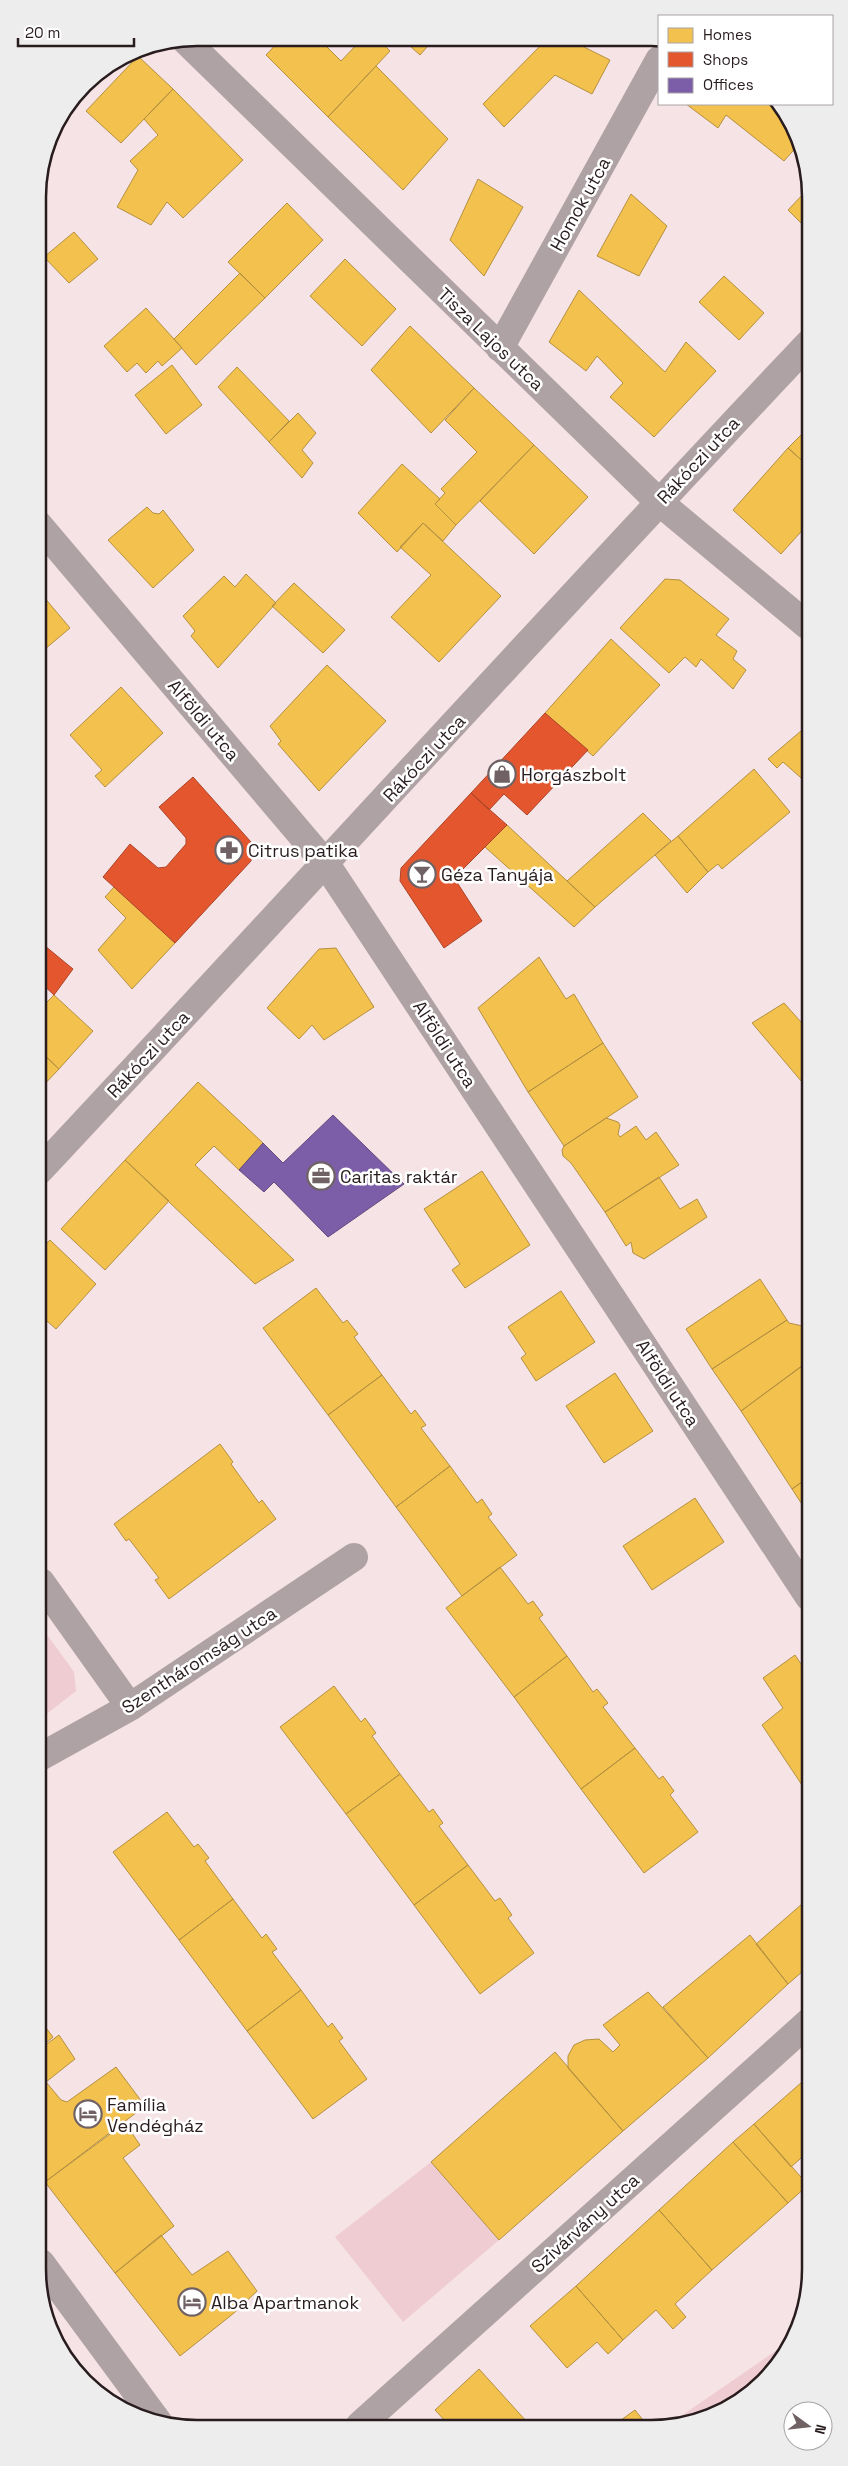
<svg xmlns="http://www.w3.org/2000/svg" width="848" height="2466" font-family="'Space Grotesk',sans-serif">
	<rect width="100%" height="100%" fill="#f6e3e6"/>
	<path fill="#efccd2" d="M40,1625L74,1672L76,1691L40,1719Z
		M431,2162L499,2240L403,2322L335,2237Z
		M793,2339C786,2350 779,2365 770,2375C744,2401 706,2425 668,2425Z"/>
	<path fill="#f2c14e" stroke="#b59040" d="M282,38H318L341,61L362,39H378L390,51L328,117L266,55Z
		M402,39H434L420,55Z
		M546,40H570L610,60L592,94L555,75L504,127L483,104Z
		M138,56L173,89L121,143L86,111Z
		M376,66L448,139L403,190L328,117Z
		M173,89L243,160L183,218L167,202L151,225L117,207L138,170L130,161L158,135L144,119Z
		M686,104H776L789,118L799,144L784,161L726,115L718,128Z
		M478,179L523,207L484,276L450,240Z
		M807,190V229L788,210Z
		M631,194L667,226L639,276L597,256Z
		M287,203L323,240L265,298L228,262Z
		M74,232L98,259L69,283L44,257Z
		M345,259L396,309L362,346L310,296Z
		M240,273L265,298L196,365L174,339Z
		M724,276L764,313L739,340L699,302Z
		M579,290L665,372L686,342L716,371L654,437L610,397L623,383L597,356L586,371L549,342Z
		M146,308L182,348L162,366L158,361L146,373L137,363L127,372L104,346Z
		M410,326L474,388L431,433L371,370Z
		M172,365L202,405L166,434L135,395Z
		M237,367L289,421L269,442L218,387Z
		M474,388L534,445L456,525L435,504L445,493L441,489L477,452L445,420Z
		M298,413L316,433L302,450L313,463L302,478L269,442Z
		M808,428V466L788,448Z
		M534,445L588,497L534,554L480,501Z
		M788,448L808,466V524L781,554L733,510Z
		M402,464L440,499L435,504L456,525L443,541L423,523L397,552L358,513Z
		M147,507L153,513L159,514L163,510L194,550L153,588L108,540Z
		M423,523L501,596L439,662L391,617L431,575L400,547Z
		M246,574L276,603L218,668L191,636L195,631L183,616L224,576L235,587Z
		M665,579L680,580L729,619L716,635L737,651L733,659L746,670L733,689L701,659L696,667L685,657L669,673L620,628Z
		M294,583L345,630L323,653L272,606Z
		M38,590L70,628L38,655Z
		M611,639L660,685L593,756L545,713Z
		M327,665L386,721L319,791L278,744L281,741L270,726Z
		M121,687L163,733L105,787L95,776L102,770L70,735Z
		M808,725V784L783,762L777,768L768,759Z
		M754,769L790,812L722,869L718,864L708,872L678,836Z
		M643,813L671,841L595,907L567,881Z
		M507,825L595,907L574,927L485,847Z
		M678,836L708,872L687,893L655,855Z
		M114,887L175,943L132,989L98,950L126,918L105,897Z
		M336,948L374,1007L324,1040L312,1025L299,1039L267,1008L319,949Z
		M539,957L566,999L574,994L603,1043L528,1092L478,1008Z
		M54,995L93,1031L59,1069L39,1050V1010Z
		M784,1003L809,1031V1078L802,1082L752,1023Z
		M603,1043L638,1097L564,1146L528,1092Z
		M39,1050L59,1069L39,1090Z
		M198,1082L263,1143L239,1170L214,1146L195,1165L294,1260L255,1284L125,1160Z
		M606,1118L618,1122L620,1125L618,1134L620,1137L636,1126L646,1140L656,1132L679,1165L605,1212L571,1163L563,1156L562,1150L564,1146Z
		M125,1160L169,1201L105,1270L61,1229Z
		M482,1171L530,1245L465,1288L452,1270L460,1264L424,1209Z
		M659,1177L680,1209L697,1199L707,1217L644,1259L633,1253L631,1242L626,1246L605,1212Z
		M50,1240L96,1284L56,1329L39,1314V1251Z
		M760,1279L787,1320L712,1369L686,1329Z
		M316,1288L343,1323L347,1320L358,1334L354,1337L382,1375L328,1415L263,1328Z
		M561,1291L595,1342L536,1381L521,1358L526,1354L508,1327Z
		M787,1320L789,1323L807,1327L809,1331V1361L741,1411L712,1369Z
		M807,1362L809,1364V1477L792,1489L741,1411Z
		M615,1373L653,1431L604,1463L566,1406Z
		M382,1375L411,1414L415,1410L426,1425L421,1428L450,1466L396,1507L328,1415Z
		M220,1444L233,1462L231,1464L259,1503L262,1500L276,1519L169,1599L155,1580L159,1578L129,1539L126,1541L114,1524Z
		M450,1466L477,1503L482,1499L492,1514L488,1517L517,1555L462,1596L396,1507Z
		M809,1477V1515L792,1489Z
		M695,1498L724,1542L652,1590L623,1546Z
		M500,1567L528,1604L533,1601L543,1615L539,1618L567,1656L514,1697L446,1608Z
		M795,1655L809,1676L810,1797L762,1725L783,1708L763,1678Z
		M567,1656L593,1692L597,1689L608,1703L603,1707L635,1748L581,1789L514,1697Z
		M334,1686L361,1722L365,1718L376,1733L372,1736L400,1774L346,1814L280,1727Z
		M635,1748L659,1779L663,1776L674,1791L670,1795L698,1832L644,1873L581,1789Z
		M400,1774L429,1812L433,1809L443,1823L439,1826L468,1865L414,1905L346,1814Z
		M167,1812L194,1847L198,1844L209,1858L205,1861L233,1899L179,1940L113,1852Z
		M468,1865L495,1901L500,1898L512,1915L508,1918L534,1953L480,1994L414,1905Z
		M810,1897V1965L788,1984L756,1944Z
		M233,1899L262,1938L266,1934L277,1949L272,1952L301,1990L247,2031L179,1940Z
		M750,1935L788,1984L708,2058L663,2007Z
		M301,1990L328,2027L332,2023L343,2038L339,2041L367,2079L313,2119L247,2031Z
		M648,1992L708,2058L623,2131L568,2068V2056L574,2045L585,2040L599,2039L613,2052L620,2045L603,2025Z
		M40,2020L53,2037L40,2048Z
		M59,2035L75,2059L46,2082L61,2100L67,2102L116,2067L145,2106L45,2182L40,2177V2049Z
		M555,2052L623,2131L499,2240L431,2162Z
		M810,2075V2150L791,2167L754,2124Z
		M125,2123L140,2145L123,2158L174,2226L115,2273L45,2182Z
		M754,2124L808,2185L788,2203L733,2142Z
		M733,2142L788,2203L712,2270L659,2210Z
		M659,2210L712,2270L675,2304L686,2317L673,2329L656,2310L623,2340L576,2286Z
		M161,2235L192,2275L228,2251L257,2291L234,2313L180,2356L115,2273Z
		M576,2286L623,2340L608,2354L597,2342L567,2368L530,2326Z
		M479,2369L528,2423L526,2425H449L435,2410Z
		M635,2410L647,2425H614Z"/>
	<path fill="#e4572e" stroke="#ac4529" d="M545,713L588,750L527,815L504,794L489,810L471,793Z
		M193,777L251,842V861L175,943L103,877L130,844L158,868L166,867L186,844V838L159,807Z
		M471,793L507,825L459,873L458,884L482,921L444,948L400,881L401,868Z
		M39,941L73,969L54,995L39,981Z"/>
	<path fill="#7b5ea7" stroke="#624a7e" d="M333,1115L404,1184L328,1237L274,1182L264,1192L239,1170L263,1143L283,1163Z"/>
	<g fill="none" stroke-linecap="round" stroke-linejoin="round">
		<path stroke="#afa2a5" stroke-width="28" d="M185,40L659,502L808,626
			M500,348L659,60
			M38,524L326,864L809,1597
			M41,1582L130,1707
			M40,1757L130,1707L354,1557
			M360,2425L810,2021"/>
		<path stroke="#afa2a5" stroke-width="28" d="M39,1171C296,896 549,618 808,344
			M41,2263L159,2423"/>
	</g>
	<defs>
		<g id="shop-ring" transform="scale(1.4375)"><circle r="9.5" fill="#fff" stroke="#706264" stroke-width="1.5"/><path d="M-5-2.5h2.3a2.7 3.5 0 0 1 5.4 0H5L5.5 6h-11ZM-1.5-2.5h3a1.5 2.3 0 0 0-3 0Z" fill="#706264"/></g>
		<g id="pharmacy-ring" transform="scale(1.4375)"><circle r="9.5" fill="#fff" stroke="#706264" stroke-width="1.5"/><path d="M-2-6h4v4h4v4h-4v4h-4v-4h-4v-4h4Z" fill="#706264"/></g>
		<g id="bar-ring" transform="scale(1.4375)"><circle r="9.5" fill="#fff" stroke="#706264" stroke-width="1.5"/><path d="M-6-5H6L.8 .8V4.5H3.5V6h-7V4.5H-.8V.8Z" fill="#706264"/></g>
		<g id="office-ring" transform="scale(1.4375)"><circle r="9.5" fill="#fff" stroke="#706264" stroke-width="1.5"/><path d="M-6-3h4V-5.5h4V-3h4V5H-6ZM-1-4.5V-3h2v-1.5ZM-6 0V1H6V0Z" fill="#706264"/></g>
		<g id="hotel-ring" transform="scale(1.4375)"><circle r="9.5" fill="#fff" stroke="#706264" stroke-width="1.5"/><path d="M-6-4.5h1.5V1H6V5H4.5V3h-9V5H-6ZM-4 0a1.8 1.8 0 1 1 3.6 0ZM.5 0V-2.5h3Q6-2.5 6 0Z" fill="#706264"/></g>
	</defs>
	<g fill-rule="evenodd">
		<use href="#shop-ring" x="502" y="774"/>
		<use href="#pharmacy-ring" x="229" y="850"/>
		<use href="#bar-ring" x="422" y="874"/>
		<use href="#office-ring" x="321" y="1176"/>
		<use href="#hotel-ring" x="88" y="2114"/>
		<use href="#hotel-ring" x="192" y="2302"/>
	</g>
	<g text-anchor="middle" dominant-baseline="central" stroke-width="5" stroke-linejoin="round" paint-order="stroke">
		<g font-size="18" fill="#281c1e" stroke="#fff">
			<text transform="translate(580 204) rotate(-61)">Homok utca</text>
			<text transform="translate(491 339) rotate(44)">Tisza Lajos utca</text>
			<text transform="translate(698 460) rotate(-47)">Rákóczi utca</text>
			<text transform="translate(204 720) rotate(50)">Alföldi utca</text>
			<text transform="translate(424 758) rotate(-47)">Rákóczi utca</text>
			<text transform="translate(445 1044) rotate(57)">Alföldi utca</text>
			<text transform="translate(148 1054) rotate(-47)">Rákóczi utca</text>
			<text transform="translate(668 1383) rotate(57)">Alföldi utca</text>
			<text transform="translate(199 1660) rotate(-33)">Szentháromság utca</text>
			<text transform="translate(585 2223) rotate(-42)">Szivárvány utca</text>
		</g>
		<g font-size="18" fill="#281c1e" stroke="#fff" text-anchor="start">
			<text x="521" y="774">Horgászbolt</text>
			<text x="248" y="850">Citrus patika</text>
			<text x="441" y="874">Géza Tanyája</text>
			<text x="340" y="1176">Caritas raktár</text>
			<text x="107" y="2104">Família<tspan x="107" dy="21">Vendégház</tspan></text>
			<text x="211" y="2302">Alba Apartmanok</text>
		</g>
	</g>
	<path d="M0 0H848V2466H0ZM197 46H651A151 151 0 0 1 802 197V2269A151 151 0 0 1 651 2420H197A151 151 0 0 1 46 2269V197A151 151 0 0 1 197 46Z" fill="#eeeded" fill-rule="evenodd"/>
	<path fill="none" stroke="#281c1e" stroke-width="2.5" d="M197 46H651A151 151 0 0 1 802 197V2269A151 151 0 0 1 651 2420H197A151 151 0 0 1 46 2269V197A151 151 0 0 1 197 46Z"/>
	<rect x="658" y="15" width="175" height="90" fill="#ffffff" stroke="#a9a4a5"/>
	<rect x="668" y="28" width="25" height="15" fill="#f2c14e" stroke="#a9a4a5"/>
	<text x="703" y="40" font-size="15" fill="#281c1e">Homes</text>
	<rect x="668" y="52" width="25" height="15" fill="#e4572e" stroke="#a9a4a5"/>
	<text x="703" y="65" font-size="15" fill="#281c1e">Shops</text>
	<rect x="668" y="78" width="25" height="15" fill="#7b5ea7" stroke="#a9a4a5"/>
	<text x="703" y="90" font-size="15" fill="#281c1e">Offices</text>
	<g transform="translate(808 2426) rotate(105)"><circle r="24" fill="#ffffff" stroke="#a9a4a5"/>
	<path d="M0-4L9 19L0 12L-9 19Z" fill="#706264"/>
	<text y="-8" font-size="14" font-weight="bold" text-anchor="middle" fill="#281c1e">N</text>
	</g>
	<path d="M18 38v8h116v-8" fill="none" stroke="#281c1e" stroke-width="2.5"/>
	<text x="25" y="38" font-size="15" fill="#281c1e" stroke="#ffffff" stroke-width="4" paint-order="stroke">20 m</text>
</svg>
